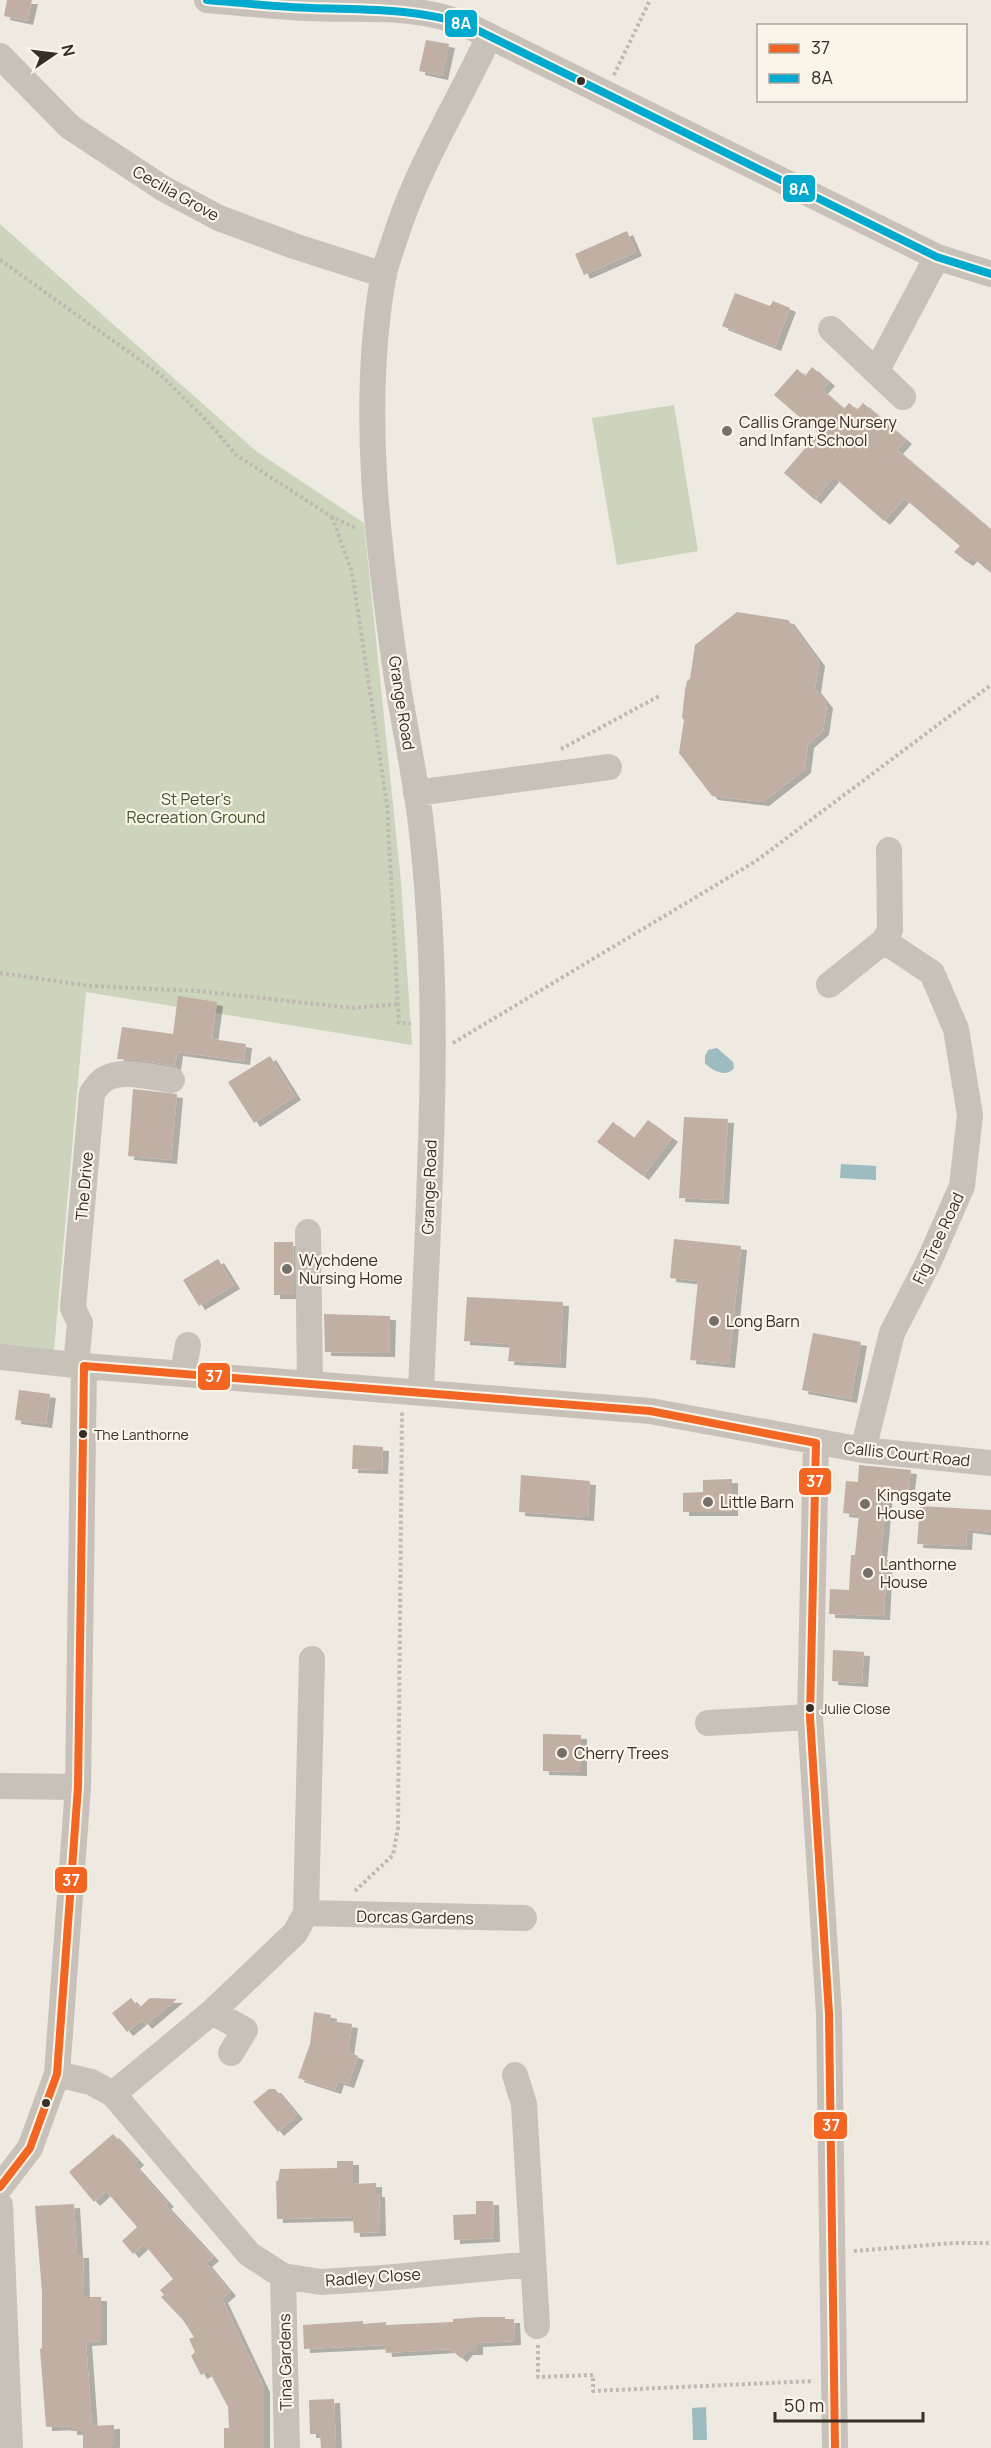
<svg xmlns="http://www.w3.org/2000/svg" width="991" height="2448" font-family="Manrope,sans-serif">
	<defs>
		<filter id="shadow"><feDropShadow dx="6" dy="4" stdDeviation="0" flood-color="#0004"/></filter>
	</defs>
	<rect width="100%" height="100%" fill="#eee9e1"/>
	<path fill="#ccd4bb" d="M0,224L256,451L364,523L401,882L412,1045L86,992L54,1350L0,1346Z
		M674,405L698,551L617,565L592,418Z"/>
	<path fill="#9dbcbf" d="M717,1048L733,1062L734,1068C727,1078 712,1071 705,1063V1056L708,1050Z
		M841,1164L876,1166V1180L840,1178Z
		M706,2407L707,2440H693L692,2408Z"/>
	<path fill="#c1afa3" filter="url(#shadow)" d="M7,0H32L27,21L4,16Z
		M426,40L449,44L442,76L419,71Z
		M627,231L636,252L584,275L575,254Z
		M735,293L770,306L773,301L790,308L775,347L722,326Z
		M812,367L829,382L822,390L844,409L849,403L857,410L863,403L906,440L897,450L991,530V573L972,557L967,562L954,552L960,546L904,498L884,521L834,477L815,500L784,473L818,433L774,395L797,369L805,376Z
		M737,612L788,620L819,662L815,689L827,704L823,731L808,744L805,769L763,802L712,796L679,753L684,720L682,717L685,690L687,681L690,679L695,645Z
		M178,996L217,1002L212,1039L246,1044L244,1061L177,1052L175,1066L139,1060L117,1059L122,1027L173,1034Z
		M270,1056L295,1096L254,1123L228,1082Z
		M133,1089L177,1094L171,1160L128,1156Z
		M684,1117L728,1119L723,1200L679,1198Z
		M648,1120L672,1138L643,1176L597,1142L613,1122L634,1138Z
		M674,1239L741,1246L729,1364L690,1360L698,1281L670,1278Z
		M274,1242H293L294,1295H274Z
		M218,1259L234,1285L199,1306L183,1280Z
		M467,1297L563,1302L560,1364L508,1361L510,1344L464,1341Z
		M324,1314L390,1316L389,1353L325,1352Z
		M813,1333L861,1342L851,1399L802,1390Z
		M19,1390L50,1394L46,1424L15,1420Z
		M353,1445L383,1447L382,1470L352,1469Z
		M859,1465L911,1470L908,1494L887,1492L881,1556H887L884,1616L829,1614L830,1589L849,1590L851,1555H855L859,1515L843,1513L846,1481L858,1482Z
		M521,1475L590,1481L588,1517L519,1512Z
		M732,1479V1512H683V1493L703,1492V1480Z
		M920,1506L991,1510V1532L967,1529L966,1546L917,1544Z
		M833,1650L864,1652L862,1683L832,1681Z
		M543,1734L581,1735V1772L543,1771Z
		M131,1998L139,2008L150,1998L177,1999L146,2025L142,2020L127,2032L112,2013Z
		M314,2012L331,2015L330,2021L352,2024L348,2052L358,2056L348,2084L338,2081L335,2090L298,2078L310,2044Z
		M269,2089H275L297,2115L278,2132L253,2102Z
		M113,2134L138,2161L134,2165L168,2203L165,2205L213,2257L206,2263L230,2292L222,2299L264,2388V2448H224V2428H229L228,2407L209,2371L201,2375L191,2356L195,2352L189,2339L194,2337L183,2320L161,2297L164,2295L160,2290L173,2279L144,2244L133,2254L122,2241L137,2227L106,2191L94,2202L69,2172Z
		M337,2161H353V2184L376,2183V2193H379L380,2232L354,2233L353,2217L277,2219L276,2181H278L280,2169L337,2168Z
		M476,2201H493L494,2238L454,2240L453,2215L476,2214Z
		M74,2204L77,2254H83L84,2297H101V2341L86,2342L92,2426L114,2425V2444L111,2445V2448H83V2431H71V2426L46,2427L40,2349L42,2348V2292L35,2206Z
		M480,2317H505V2319H514L515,2341L477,2343V2351H467L461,2358L450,2349L386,2353L385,2345L304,2349L303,2325L363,2321V2324L386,2322V2325L453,2322V2319Z
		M334,2399L336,2448H321L320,2434H310L309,2400Z"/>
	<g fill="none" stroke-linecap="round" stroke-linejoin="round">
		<path stroke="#bfb9b3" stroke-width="4" stroke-dasharray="3 3" stroke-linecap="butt" d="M614,75L650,0
			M0,260L161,375L209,423L236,455L332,517L356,528
			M332,517L352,572L387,805L399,1023L411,1024
			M561,749L661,695
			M0,973L91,986L197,991L352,1008L399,1004
			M453,1043L756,861L991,685
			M355,1891L393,1855L398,1828L402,1411
			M854,2251L953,2243H991
			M538,2345V2377L593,2375V2391L814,2381"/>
		<path stroke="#c7c1ba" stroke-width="26" d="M207,0C240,3 274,6 308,8C366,11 411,3 467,25L937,257L991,274
			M0,56L70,127L164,189L219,218L294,246L384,275
			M831,329L903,397
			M876,372L937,257
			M416,793L609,767
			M829,985L884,941L890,930L889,850
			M308,1232L310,1382
			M0,1357L84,1366L650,1411L863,1450L991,1463
			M76,1365L80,1323L73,1308L92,1093C96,1088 99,1082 105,1079C122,1068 153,1078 172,1080
			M183,1373L188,1345
			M421,1392C428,1200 444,1007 420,816C414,770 404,725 397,679C378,547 360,411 383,278C385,265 391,251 395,238C418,166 457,105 489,37
			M816,1443L810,1717L829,2014L835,2448
			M863,1450L892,1333L930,1259L962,1186L970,1115L956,1029L932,973L884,941
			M708,1723L810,1717
			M0,1786L78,1787
			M306,1913L524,1918
			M212,2012L245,2030L231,2053
			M57,2074L91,2082L113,2094L212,2012L295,1933L306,1913L312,1659
			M515,2075L524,2104L537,2326
			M113,2094L249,2254L283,2276L321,2282L384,2278L532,2264
			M0,2187L30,2148L57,2074L78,1787L84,1366
			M0,2205L10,2448
			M283,2276L287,2448"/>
		<g stroke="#faf4e9" stroke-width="12">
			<path id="bus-1" d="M0,2187L30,2148L57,2074L78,1787L84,1366L650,1411L816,1443L810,1717L829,2014L835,2448"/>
		</g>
		<g stroke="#faf4e9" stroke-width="12">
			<path id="bus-2" d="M207,0C242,3 277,7 312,8C366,10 416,8 467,25L937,257L991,274"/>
		</g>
		<use href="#bus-1" stroke="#f26522" stroke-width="8"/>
		<use href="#bus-2" stroke="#00a9ce" stroke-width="8"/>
	</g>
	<g fill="#372e28" stroke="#faf4e9" stroke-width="2">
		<circle cx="581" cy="81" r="5"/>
		<circle cx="83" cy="1434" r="5"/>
		<circle cx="810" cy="1708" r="5"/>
		<circle cx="46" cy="2103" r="5"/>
	</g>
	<g fill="#776f69" stroke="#faf4e9" stroke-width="2">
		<circle cx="727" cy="431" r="6"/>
		<circle cx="287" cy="1269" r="6"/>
		<circle cx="714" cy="1321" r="6"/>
		<circle cx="708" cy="1502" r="6"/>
		<circle cx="865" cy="1504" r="6"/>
		<circle cx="868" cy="1573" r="6"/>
		<circle cx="562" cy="1753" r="6"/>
	</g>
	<g text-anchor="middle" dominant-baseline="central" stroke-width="4.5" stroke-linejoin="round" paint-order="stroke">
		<g font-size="14" fill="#372e28" stroke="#faf4e9" text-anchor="start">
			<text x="94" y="1434">The Lanthorne</text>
			<text x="821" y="1708">Julie Close</text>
		</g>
		<g font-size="16" fill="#372e28" stroke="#faf4e9">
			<text transform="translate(176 193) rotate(29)">Cecilia Grove</text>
			<text transform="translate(402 703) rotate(81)">Grange Road</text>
			<text transform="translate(84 1186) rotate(-85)">The Drive</text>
			<text transform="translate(429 1187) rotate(-88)">Grange Road</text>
			<text transform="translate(938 1238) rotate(-65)">Fig Tree Road</text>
			<text transform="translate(907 1454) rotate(6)">Callis Court Road</text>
			<text transform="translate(415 1917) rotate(1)">Dorcas Gardens</text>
			<text transform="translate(373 2277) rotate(-4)">Radley Close</text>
			<text transform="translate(285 2362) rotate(-91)">Tina Gardens</text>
		</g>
		<g font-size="16" fill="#372e28" stroke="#faf4e9" text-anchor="start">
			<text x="739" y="422">Callis Grange Nursery<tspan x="739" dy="18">and Infant School</tspan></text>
			<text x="299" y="1260">Wychdene<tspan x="299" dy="18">Nursing Home</tspan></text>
			<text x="726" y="1321">Long Barn</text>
			<text x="877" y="1495">Kingsgate<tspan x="877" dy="18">House</tspan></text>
			<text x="720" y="1502">Little Barn</text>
			<text x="880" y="1564">Lanthorne<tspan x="880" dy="18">House</tspan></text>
			<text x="574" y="1753">Cherry Trees</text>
		</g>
		<g font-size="16" fill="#42562b" stroke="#faf4e9">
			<text x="196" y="799">St Peter's<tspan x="196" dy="18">Recreation Ground</tspan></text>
		</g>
	</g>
	<g stroke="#faf4e9" stroke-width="2">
		<rect x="444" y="9" width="34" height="29" rx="6" fill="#00a9ce"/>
		<rect x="782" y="174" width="34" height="29" rx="6" fill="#00a9ce"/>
		<rect x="197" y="1362" width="34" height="29" rx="6" fill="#f26522"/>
		<rect x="798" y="1467" width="34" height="29" rx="6" fill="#f26522"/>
		<rect x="54" y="1866" width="34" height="28" rx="6" fill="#f26522"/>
		<rect x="813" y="2111" width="35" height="29" rx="6" fill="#f26522"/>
	</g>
	<g font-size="16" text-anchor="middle" font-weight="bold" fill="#fff">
		<text x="461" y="29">8A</text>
		<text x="799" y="195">8A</text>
		<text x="214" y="1382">37</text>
		<text x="815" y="1487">37</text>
		<text x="71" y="1886">37</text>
		<text x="831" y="2131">37</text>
	</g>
	<rect x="757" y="24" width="210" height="78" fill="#faf4e9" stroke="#aca59c" stroke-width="1.5"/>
	<rect x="769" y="44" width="30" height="9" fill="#f26522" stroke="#aca59c" stroke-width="1.5"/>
	<text x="811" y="54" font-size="18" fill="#372e28">37</text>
	<rect x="769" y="74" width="30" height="9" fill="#00a9ce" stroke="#aca59c" stroke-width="1.5"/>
	<text x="811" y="84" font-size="18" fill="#372e28">8A</text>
	<g transform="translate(54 54) rotate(76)" stroke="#faf4e9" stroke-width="4.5" paint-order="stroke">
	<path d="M0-4.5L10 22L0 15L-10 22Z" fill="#372e28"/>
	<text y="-9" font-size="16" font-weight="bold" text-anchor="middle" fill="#372e28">N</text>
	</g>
	<path d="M775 2412v9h148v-9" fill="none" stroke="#372e28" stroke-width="3"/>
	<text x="784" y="2412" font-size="18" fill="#372e28" stroke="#faf4e9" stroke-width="4.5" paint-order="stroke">50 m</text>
</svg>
